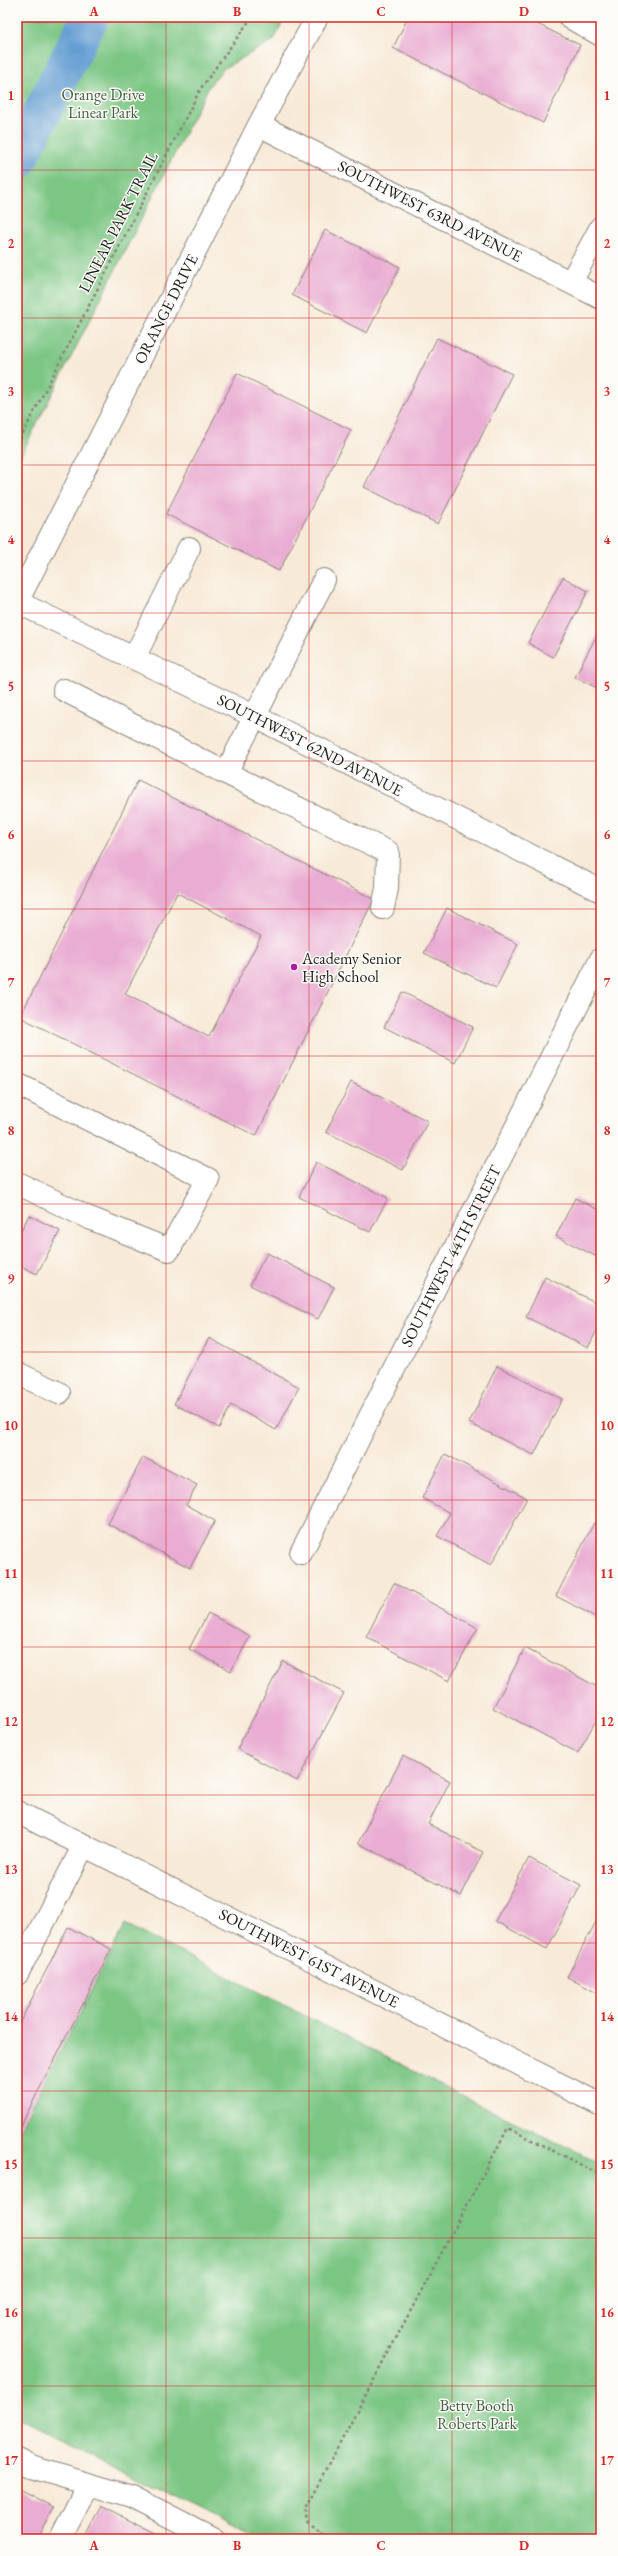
<svg xmlns="http://www.w3.org/2000/svg" width="618" height="2556" font-family="'EB Garamond',serif">
	<rect width="100%" height="100%" fill="#fdfcf7"/>
	<filter id="ink" filterUnits="userSpaceOnUse"><feTurbulence type="fractalNoise" baseFrequency=".025" numOctaves="2"/><feDisplacementMap in="SourceGraphic" scale="8" xChannelSelector="R" yChannelSelector="G"/><feConvolveMatrix kernelMatrix="1 2 1 2 8 2 1 2 1" color-interpolation-filters="sRGB"/></filter>
	<filter id="wash" filterUnits="userSpaceOnUse"><feTurbulence type="fractalNoise" baseFrequency=".012" numOctaves="4" result="noise"/><feDisplacementMap in="SourceGraphic" scale="16" xChannelSelector="R" yChannelSelector="G"/><feGaussianBlur stdDeviation="0.9" result="paint"/><feColorMatrix in="noise" values="0 0 0 0 0 0 0 0 0 0 0 0 0 0 0 0 0 1.4 0 .05"/><feComposite in="paint" operator="in"/></filter>
	<g filter="url(#wash)">
		<rect width="100%" height="100%" fill="#f8ead8"/>
		<path fill="#7cc684" stroke="#4c7150" d="M17,17H285L274,40L223,69L209,86L17,463Z
			M125,1924L492,2111L601,2163V2539H256L17,2417V2136Z"/>
		<g fill="none" stroke-linecap="round" stroke-linejoin="round">
			<path stroke="#659ed3" stroke-width="38" d="M17,162L90,17"/>
		</g>
		<g id="blocks">
			<path fill="#e9acd2" fill-rule="evenodd" d="M408,17H523L580,45L543,123L393,48Z
				M325,230L400,267L367,333L292,295Z
				M437,338L512,374L438,524L364,487Z
				M237,373L351,430L279,571L166,514Z
				M563,577L588,591L553,657L528,643Z
				M599,631L601,632V690L575,677Z
				M138,780L374,899L256,1136L20,1017ZM177,893L261,936L209,1037L125,994Z
				M447,908L518,944L496,988L424,953Z
				M402,992L473,1027L455,1063L384,1027Z
				M351,1082L428,1121L403,1170L326,1132Z
				M316,1162L388,1198L370,1232L299,1197Z
				M575,1198L601,1211V1259L556,1236Z
				M29,1215L60,1231L37,1274L17,1264V1238Z
				M267,1253L334,1287L318,1319L250,1285Z
				M545,1277L601,1305V1322L588,1348L526,1317Z
				M209,1338L299,1387L276,1430L231,1405L219,1428L174,1404Z
				M497,1366L562,1399L534,1455L469,1423Z
				M445,1454L527,1498L491,1565L437,1536L450,1513L422,1498Z
				M143,1457L197,1485L186,1505L215,1521L190,1568L108,1524Z
				M594,1523L601,1526V1620L556,1596Z
				M394,1583L478,1628L449,1681L366,1637Z
				M208,1613L250,1636L231,1671L189,1649Z
				M525,1648L601,1689V1711L578,1753L493,1708Z
				M283,1661L344,1693L297,1781L237,1749Z
				M403,1756L450,1781L428,1824L483,1852L461,1896L358,1843Z
				M529,1858L581,1885L547,1949L495,1921Z
				M601,1912V1995L567,1977Z
				M68,1927L111,1949L17,2133V2028Z
				M17,2488L53,2507L37,2539H17Z
				M101,2506L166,2539H84Z"/>
		</g>
	</g>
	<g filter="url(#ink)">
		<use href="#blocks" fill-opacity="0" stroke="#8a837a" stroke-width="1"/>
		<g fill="none" stroke-linecap="round" stroke-linejoin="round">
			<g stroke="#8a837a" stroke-width="24">
				<path id="minor" d="M569,17L601,35
					M259,125L601,298
					M571,282L601,227
					M17,602L259,125L317,17
					M17,602L254,716L601,891
					M134,658L189,548
					M64,690L226,773L388,852L387,888L383,908
					M226,773L324,580
					M17,1084L208,1179L169,1250L87,1217L17,1183
					M17,1373L59,1393
					M301,1553L601,959
					M17,1812L601,2105
					M17,1974L84,1845
					M17,2460L31,2467L132,2497L214,2539
					M60,2539L88,2484"/>
			</g>
			<path stroke="#8a837a" stroke-width="2.5" stroke-dasharray="3 3" stroke-linecap="butt" d="M17,445L201,88L252,17
				M329,2539L309,2525L305,2509L508,2128L601,2175"/>
			<use href="#minor" stroke="#fff" stroke-width="22"/>
		</g>
	</g>
	<path fill="none" stroke="#d62828" stroke-width="1" stroke-opacity="0.55" d="M166,17V2539M309,17V2539M452,17V2539M17,170H601M17,318H601M17,465H601M17,613H601M17,761H601M17,909H601M17,1056H601M17,1204H601M17,1352H601M17,1500H601M17,1647H601M17,1795H601M17,1943H601M17,2091H601M17,2238H601M17,2386H601"/>
	<circle fill="#b5179e" stroke="#fdfcf7" stroke-width="1.5" cx="294" cy="967" r="4"/>
	<g text-anchor="middle" dominant-baseline="central" stroke-width="3" stroke-linejoin="round" paint-order="stroke">
		<g font-size="16" fill="#426046" stroke="#fdfcf7">
			<text x="103" y="94">Orange Drive<tspan x="103" dy="18">Linear Park</tspan></text>
			<text x="477" y="2405">Betty Booth<tspan x="477" dy="18">Roberts Park</tspan></text>
		</g>
		<g font-size="16" fill="#1c1c1c" stroke="#fdfcf7">
			<text transform="translate(430 211) rotate(27)">SOUTHWEST 63RD AVENUE</text>
			<text transform="translate(118 222) rotate(-63)">LINEAR PARK TRAIL</text>
			<text transform="translate(166 309) rotate(-63)">ORANGE DRIVE</text>
			<text transform="translate(310 745) rotate(27)">SOUTHWEST 62ND AVENUE</text>
			<text transform="translate(451 1256) rotate(-63)">SOUTHWEST 44TH STREET</text>
			<text transform="translate(309 1958) rotate(27)">SOUTHWEST 61ST AVENUE</text>
		</g>
		<g font-size="16" fill="#1c1c1c" stroke="#fdfcf7" text-anchor="start">
			<text x="302" y="958">Academy Senior<tspan x="302" dy="18">High School</tspan></text>
		</g>
	</g>
	<rect width="618" height="2556" fill="none" stroke="#fdfcf7" stroke-width="44"/>
	<rect x="22" y="22" width="574" height="2512" fill="none" stroke="#d62828" stroke-width="1.5"/>
	<g font-size="13" text-anchor="middle" font-weight="bold" fill="#d62828">
		<text x="94" y="16">A</text>
		<text x="237" y="16">B</text>
		<text x="381" y="16">C</text>
		<text x="524" y="16">D</text>
		<text x="11" y="100">1</text>
		<text x="607" y="100">1</text>
		<text x="11" y="248">2</text>
		<text x="607" y="248">2</text>
		<text x="11" y="396">3</text>
		<text x="607" y="396">3</text>
		<text x="11" y="544">4</text>
		<text x="607" y="544">4</text>
		<text x="11" y="691">5</text>
		<text x="607" y="691">5</text>
		<text x="11" y="839">6</text>
		<text x="607" y="839">6</text>
		<text x="11" y="987">7</text>
		<text x="607" y="987">7</text>
		<text x="11" y="1135">8</text>
		<text x="607" y="1135">8</text>
		<text x="11" y="1283">9</text>
		<text x="607" y="1283">9</text>
		<text x="11" y="1430">10</text>
		<text x="607" y="1430">10</text>
		<text x="11" y="1578">11</text>
		<text x="607" y="1578">11</text>
		<text x="11" y="1726">12</text>
		<text x="607" y="1726">12</text>
		<text x="11" y="1874">13</text>
		<text x="607" y="1874">13</text>
		<text x="11" y="2021">14</text>
		<text x="607" y="2021">14</text>
		<text x="11" y="2169">15</text>
		<text x="607" y="2169">15</text>
		<text x="11" y="2317">16</text>
		<text x="607" y="2317">16</text>
		<text x="11" y="2465">17</text>
		<text x="607" y="2465">17</text>
		<text x="94" y="2550">A</text>
		<text x="237" y="2550">B</text>
		<text x="381" y="2550">C</text>
		<text x="524" y="2550">D</text>
	</g>
</svg>
